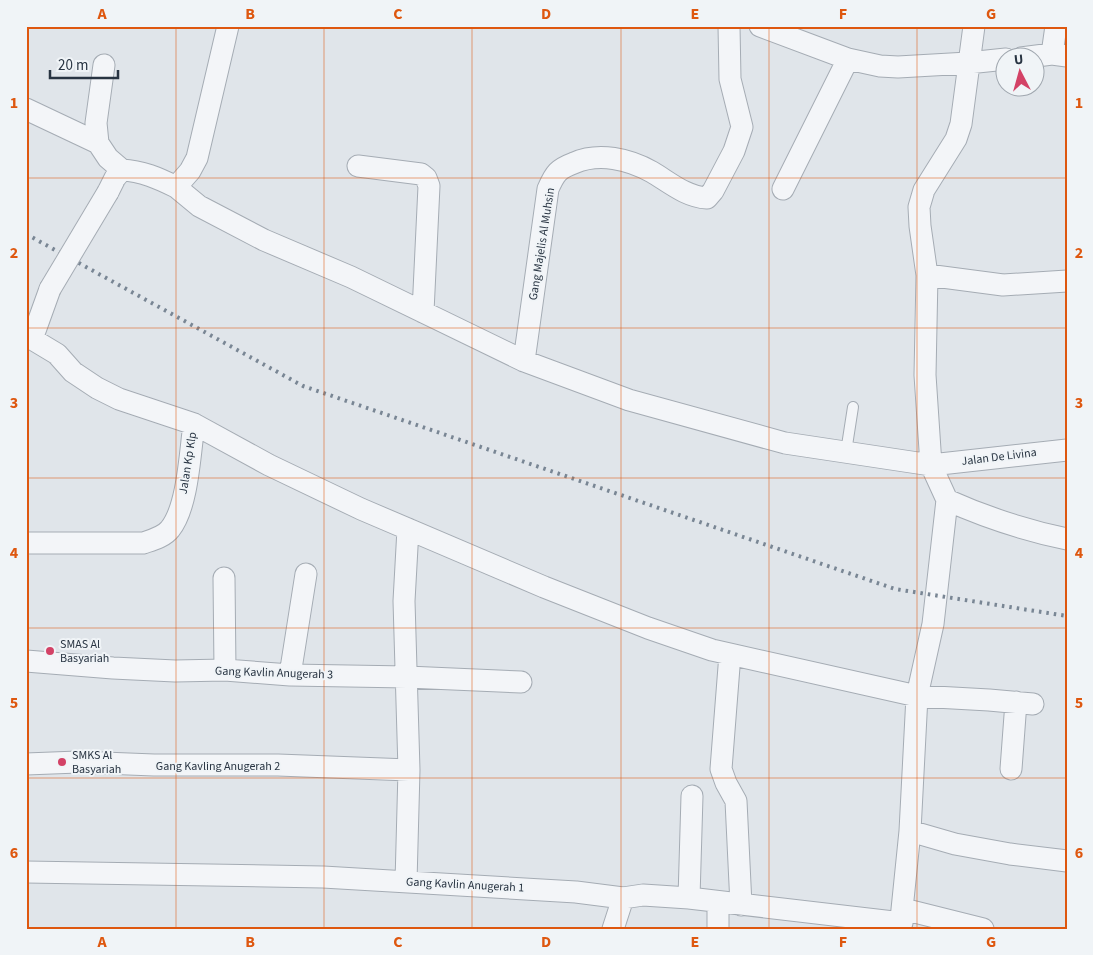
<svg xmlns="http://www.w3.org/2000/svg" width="1093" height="955" font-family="'Source Sans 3',sans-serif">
	<rect width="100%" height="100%" fill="#e0e5ea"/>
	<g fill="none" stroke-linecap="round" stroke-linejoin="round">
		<g stroke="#a5acb4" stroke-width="12">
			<path id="service" d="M846,452L853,407"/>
		</g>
		<g stroke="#a5acb4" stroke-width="23">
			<path id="minor" d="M760,26L848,59L880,66L898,67L968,63L1006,59
				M974,26L961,124L956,139L924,190L919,207L920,226L927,275L925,375L931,465L1067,450
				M1052,54L1056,26
				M1021,58L1052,54L1067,56
				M26,109L98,143L108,158L122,170
				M98,143L96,123L104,65
				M358,166L421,174L426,178L429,186L423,312
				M176,187L199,206L264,240L351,277L524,361L629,400L785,443L931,465L947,500C987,518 1024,530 1067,539
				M783,189L848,59
				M108,192L115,178L122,170C142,171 158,178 176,187L190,171L197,158L228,26
				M927,275L1003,285L1067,281
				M50,289L32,339L57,354L73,372L97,388L119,399L194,424L269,465L361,509L544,587L648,628L712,650L917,696L989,700L1033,704
				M524,361L548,189C555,173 558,169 574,163C599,152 629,159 652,172C669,182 686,197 707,198L713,191L734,151L742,127L730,79L729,26
				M26,543H143C152,540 164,537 170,529C188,507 190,452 194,424
				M224,578L225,670
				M730,654L721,769L726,783L736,801L741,905
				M26,661L113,668L175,671L225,670L290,675L407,677L521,682
				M290,675L306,574
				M26,764L78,762L154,765H278L409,770
				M1011,769L1016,702
				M910,831L955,844L1010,854L1067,861
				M26,872L323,877L576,892L623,898L643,895L689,898L902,923
				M406,882L409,770L404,601L408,529
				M689,898L692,796
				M718,902V929
				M903,909L983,929
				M613,929L623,898
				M900,929L910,831L917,696L933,624L947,500"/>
		</g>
		<use href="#service" stroke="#f3f5f8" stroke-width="10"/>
		<use href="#minor" stroke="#f3f5f8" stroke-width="21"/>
		<path stroke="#798694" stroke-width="4" stroke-dasharray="2.5 5" stroke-linecap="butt" d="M26,234L303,386L895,589L1067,616"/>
		<g stroke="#a5acb4" stroke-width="23" stroke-linecap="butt">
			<path id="minor-bridge" d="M50,289L108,192"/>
		</g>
		<use href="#minor-bridge" stroke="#f3f5f8" stroke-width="21"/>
	</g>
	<path fill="none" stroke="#de570f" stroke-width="1" stroke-opacity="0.55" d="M176,26V929M324,26V929M472,26V929M621,26V929M769,26V929M917,26V929M26,178H1067M26,328H1067M26,478H1067M26,628H1067M26,778H1067"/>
	<g fill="#d34266" stroke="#f0f4f7" stroke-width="2">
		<circle cx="50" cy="651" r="5"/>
		<circle cx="62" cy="762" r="5"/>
	</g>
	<g text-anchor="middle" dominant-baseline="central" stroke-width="4" stroke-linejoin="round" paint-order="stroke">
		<g font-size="12" fill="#283442" stroke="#f0f4f7">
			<text transform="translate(542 244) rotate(-81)">Gang Majelis Al Muhsin</text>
			<text transform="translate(999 457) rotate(-7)">Jalan De Livina</text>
			<text transform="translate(188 463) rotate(-81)">Jalan Kp Klp</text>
			<text transform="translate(274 673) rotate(2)">Gang Kavlin Anugerah 3</text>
			<text x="218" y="766">Gang Kavling Anugerah 2</text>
			<text transform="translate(465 885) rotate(3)">Gang Kavlin Anugerah 1</text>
		</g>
		<g font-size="12" fill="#283442" stroke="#f0f4f7" text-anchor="start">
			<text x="60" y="644">SMAS Al<tspan x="60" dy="14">Basyariah</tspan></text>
			<text x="72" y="755">SMKS Al<tspan x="72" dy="14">Basyariah</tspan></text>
		</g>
	</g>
	<rect width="1093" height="955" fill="none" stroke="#f0f4f7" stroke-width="55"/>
	<g transform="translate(1020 72) rotate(354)"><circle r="24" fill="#f0f4f7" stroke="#a0a7af"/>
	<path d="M0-4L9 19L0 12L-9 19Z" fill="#d34266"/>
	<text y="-8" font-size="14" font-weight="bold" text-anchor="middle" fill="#283442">U</text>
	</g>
	<path d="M50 70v8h68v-8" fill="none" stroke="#283442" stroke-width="2.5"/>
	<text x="58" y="70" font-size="15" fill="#283442" stroke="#f0f4f7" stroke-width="4" paint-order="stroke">20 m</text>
	<rect x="28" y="28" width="1038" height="900" fill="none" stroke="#de570f" stroke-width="2"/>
	<g font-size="16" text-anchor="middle" font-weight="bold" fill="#de570f">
		<text x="102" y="19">A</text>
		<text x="250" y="19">B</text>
		<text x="398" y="19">C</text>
		<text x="546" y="19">D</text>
		<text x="695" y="19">E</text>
		<text x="843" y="19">F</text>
		<text x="991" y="19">G</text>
		<text x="14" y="108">1</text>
		<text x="1079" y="108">1</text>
		<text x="14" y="258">2</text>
		<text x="1079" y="258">2</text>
		<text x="14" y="408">3</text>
		<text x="1079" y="408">3</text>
		<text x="14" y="558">4</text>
		<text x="1079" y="558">4</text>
		<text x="14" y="708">5</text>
		<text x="1079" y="708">5</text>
		<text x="14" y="858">6</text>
		<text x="1079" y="858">6</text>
		<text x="102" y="947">A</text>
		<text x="250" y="947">B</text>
		<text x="398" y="947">C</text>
		<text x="546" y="947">D</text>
		<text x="695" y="947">E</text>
		<text x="843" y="947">F</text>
		<text x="991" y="947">G</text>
	</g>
</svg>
